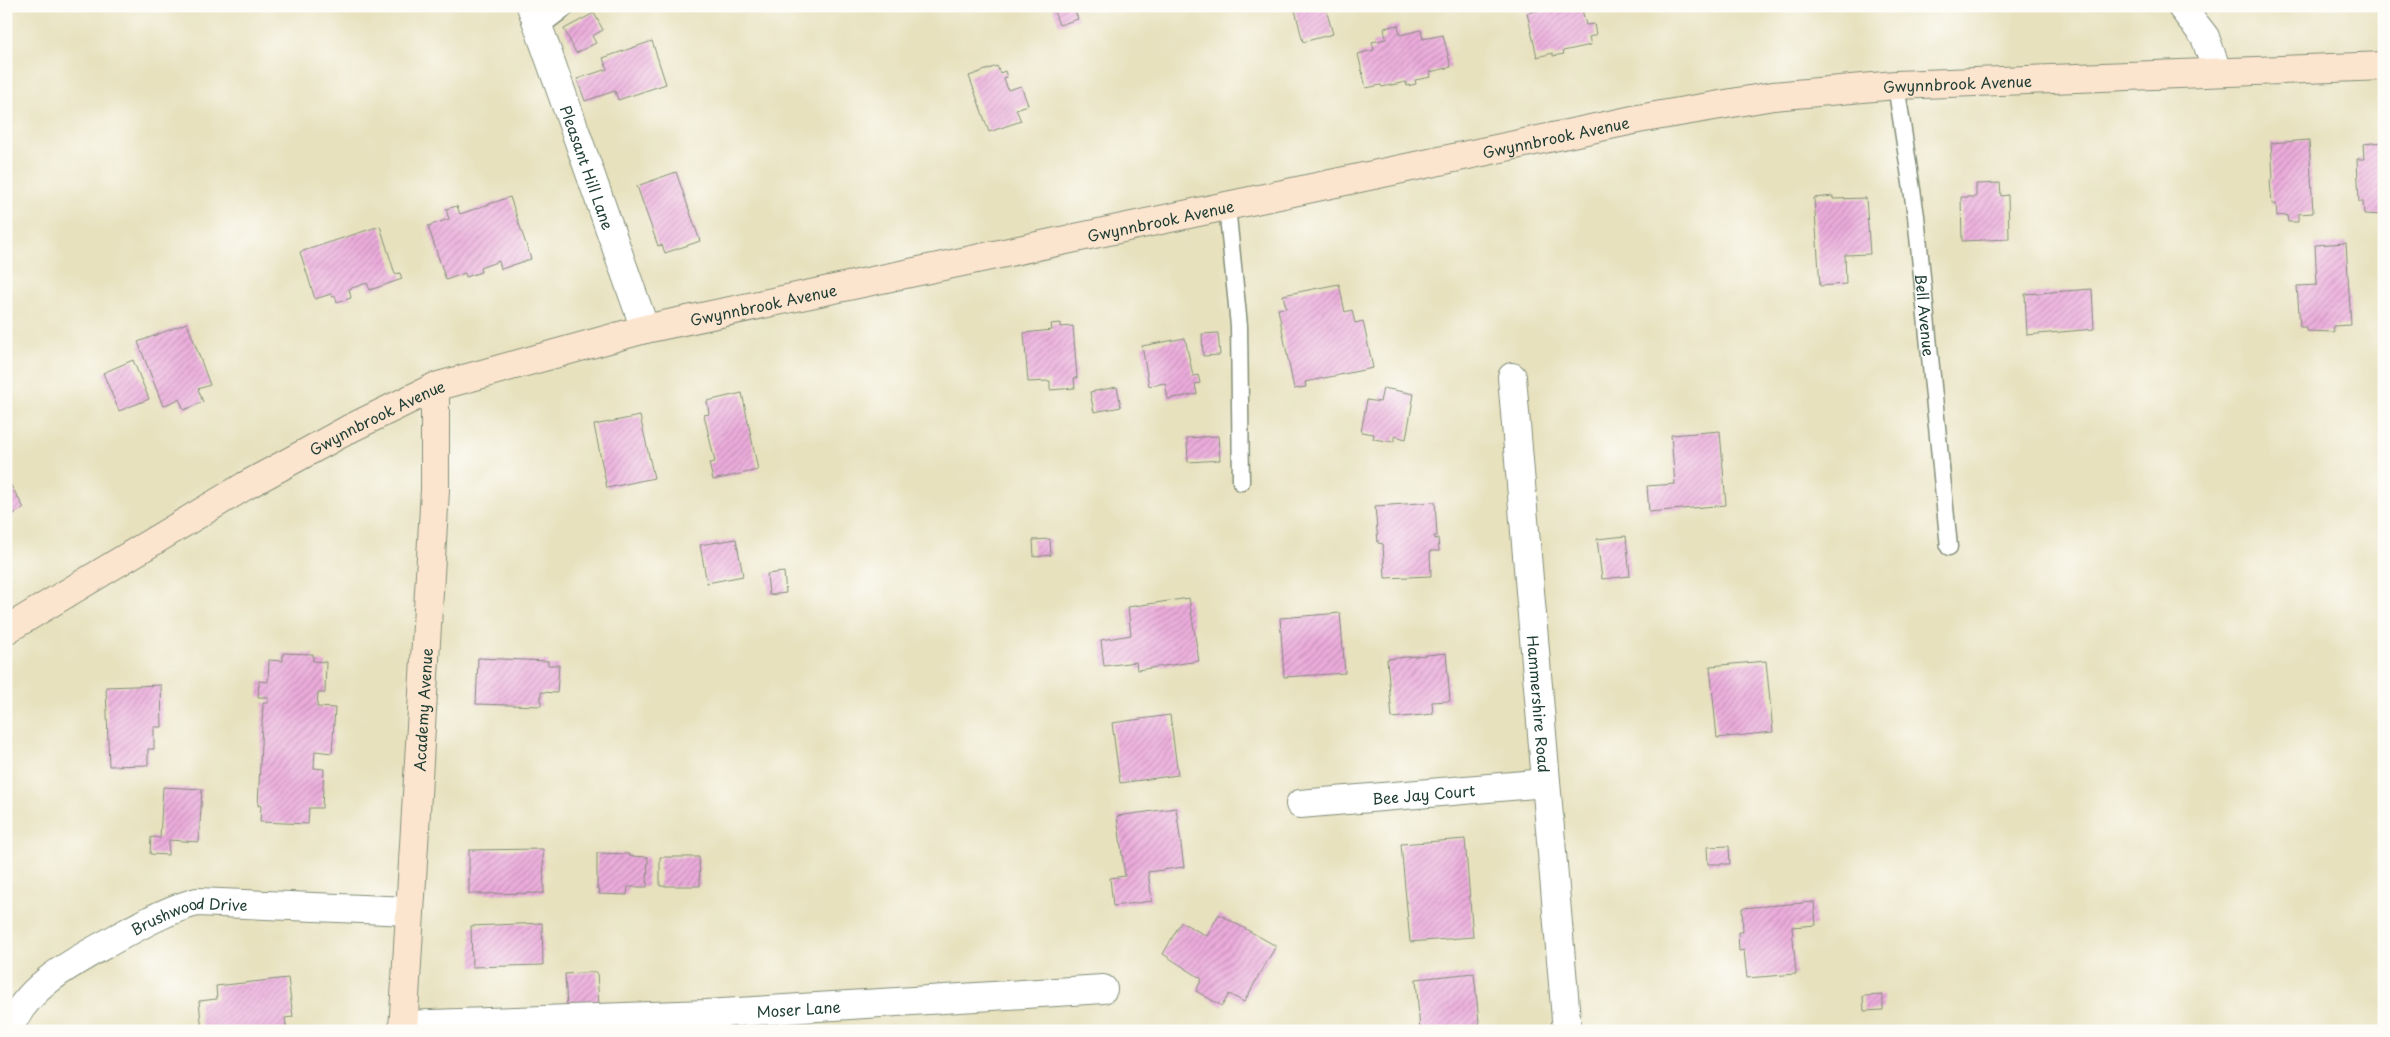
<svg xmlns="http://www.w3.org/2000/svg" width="2390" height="1037" font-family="'Playpen Sans',sans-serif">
	<defs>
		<pattern id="building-hatch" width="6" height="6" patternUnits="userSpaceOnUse" patternTransform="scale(1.25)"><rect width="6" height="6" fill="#ecacdc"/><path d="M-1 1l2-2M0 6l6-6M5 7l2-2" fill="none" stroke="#bf8db3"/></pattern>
	</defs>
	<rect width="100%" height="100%" fill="#fdfcf7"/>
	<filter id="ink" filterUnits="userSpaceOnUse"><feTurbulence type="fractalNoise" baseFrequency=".02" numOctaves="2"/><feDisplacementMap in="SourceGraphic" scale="10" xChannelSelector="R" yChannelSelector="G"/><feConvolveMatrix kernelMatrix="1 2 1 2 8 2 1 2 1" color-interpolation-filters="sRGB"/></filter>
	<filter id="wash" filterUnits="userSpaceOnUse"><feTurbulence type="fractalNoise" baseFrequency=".0096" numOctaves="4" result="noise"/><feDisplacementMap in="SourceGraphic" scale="20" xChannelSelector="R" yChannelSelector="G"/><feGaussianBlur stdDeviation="1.12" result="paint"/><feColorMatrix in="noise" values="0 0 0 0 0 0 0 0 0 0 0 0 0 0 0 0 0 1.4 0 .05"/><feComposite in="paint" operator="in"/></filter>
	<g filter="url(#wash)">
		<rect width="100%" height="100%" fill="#e7e1be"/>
		<g id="blocks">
			<path fill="url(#building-hatch)" d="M1052,6H1073L1078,19L1059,25Z
				M1294,6H1325L1333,34L1303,42Z
				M1554,6H1581L1586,25L1594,24L1596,35L1589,37L1591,45L1563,51L1564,54L1553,56V53L1537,57L1527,13Z
				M594,13L603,30L592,36L596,43L576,53L564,29Z
				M1398,25L1400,35L1421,30L1423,39L1443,35L1451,67L1430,72L1431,77L1415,80L1416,84L1407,86L1406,82L1382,87L1381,85L1366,88L1358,54L1374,50L1372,42L1386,39L1384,28Z
				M652,41L666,84L618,100L615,91L585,101L577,79L607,69L603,58Z
				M997,66L1000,73L1005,71L1007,77L1004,78L1008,90L1021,86L1028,105L1016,109L1021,121L989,132L969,76Z
				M2309,140L2313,213L2298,214V222H2288L2287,215L2277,216L2276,204H2272L2270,180L2273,179L2271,143Z
				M2384,142V215L2364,214L2363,202H2359L2357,159H2364L2363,144Z
				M676,172L700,241L665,253L662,245L658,246L637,186Z
				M2000,183L2001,196L2008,195L2009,239L1962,241L1961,197H1976V184Z
				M1833,196V199L1866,198L1870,254L1845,255L1846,284L1820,286L1814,198Z
				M510,197L531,259L501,269L499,261L480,268L481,272L466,277L465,273L446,280L428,226L449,219L446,209L457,206L460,214Z
				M380,226L395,274L400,273L402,279L370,290L367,283L349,289L351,298L337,302L335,296L332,297L331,294L315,299L300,252Z
				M2346,243L2351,325L2333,326L2334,332L2306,331V327H2300L2297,286L2317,285L2315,245Z
				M1339,284L1345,312L1352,310L1355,323L1363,321L1373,368L1305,382L1306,387L1294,389L1278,309L1286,308L1283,295Z
				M2092,289L2094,329L2027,335L2025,294Z
				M187,323L210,385L198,389L203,402L184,410L179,399L163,406L138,342Z
				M1061,323V327L1073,326L1077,378H1074L1075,388L1050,390V381L1028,382L1024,333L1052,330L1051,324Z
				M1218,333L1220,355L1203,356L1202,334Z
				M1185,338L1193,376L1198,375L1200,383L1195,384L1197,394L1168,399L1165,383L1149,386L1142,346Z
				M133,360L149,399L119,411L103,373Z
				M1117,387L1121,407L1094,412L1090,392Z
				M1383,388L1414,394L1406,439L1394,436V442L1373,439L1374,434L1361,432L1367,400L1380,402Z
				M742,393L758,470L713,480L709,463L715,462L704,415L709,414L707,401Z
				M640,416L654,478L607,488L594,425Z
				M1720,431L1726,505L1649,512L1647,486L1675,484L1671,435Z
				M1218,436L1220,460L1188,462L1187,438Z
				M6,477L24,508L6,518Z
				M1435,502L1437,536H1434L1435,539L1438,538L1439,551H1430L1431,576L1385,578L1383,544L1378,543L1375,506Z
				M1626,536L1630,576L1602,579L1597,539Z
				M736,539L743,576L707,583L700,545Z
				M1050,539L1051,555L1034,557L1033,540Z
				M784,572L786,593L769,595L767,574Z
				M1189,598L1199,661L1137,670L1136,662L1104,666L1101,640L1131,635L1128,607Z
				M1340,613L1345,673L1284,677L1280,618Z
				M283,653L313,654V661L326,662L325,693H318L317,707L335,708L332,753L315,751L314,768L324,769L322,808H309L308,824L260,822L261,805L258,806L263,703H268V697H258L259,681L268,682L269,660L283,661Z
				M1446,653L1450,701L1432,702L1433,714L1392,718L1387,659Z
				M478,658L548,661V665H559L557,693L541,692V706L476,704Z
				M1766,661L1773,732L1717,738L1710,666Z
				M161,685L162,727H154V749H148V765L109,766L106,687Z
				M1170,715L1178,775L1120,783L1112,723Z
				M163,787L202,789L199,842L169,840L168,855L150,854L151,837L160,838Z
				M1176,808L1184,867L1148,872L1152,901L1113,906L1110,878L1125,876L1117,816Z
				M1465,839L1473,937L1410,942L1401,844Z
				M1729,846L1730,864H1708L1707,847Z
				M543,849L544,893L469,894V850Z
				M597,853L629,854V856L648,857L647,887H628L627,895L599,894L600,889H597Z
				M660,857H699L700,886H660Z
				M1814,902L1816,925L1792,927L1796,974L1747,978L1744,950L1739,951L1738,932H1743L1742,908Z
				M1219,914L1276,946L1244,1002L1229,994L1222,1006L1196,991L1202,979L1163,954L1181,922L1207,936Z
				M542,923L543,965L472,967L471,926Z
				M597,972L599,1005L567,1007L565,974Z
				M1474,973L1480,1031H1420L1416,979Z
				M288,978L293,1017L285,1018L287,1031H202L199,1001L217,999L216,986Z
				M1883,995V1010L1864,1011L1863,996Z"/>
		</g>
	</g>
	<g filter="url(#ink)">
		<use href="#blocks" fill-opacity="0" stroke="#838f79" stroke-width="1"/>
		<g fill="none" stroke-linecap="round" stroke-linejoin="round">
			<g stroke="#838f79" stroke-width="19">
				<g id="lane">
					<path d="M539,28L568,6"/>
					<path id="s1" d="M1896,85L1916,216L1949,547"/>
					<path d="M1227,206L1239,326L1241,482"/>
				</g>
			</g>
			<g stroke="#838f79" stroke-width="30">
				<g id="street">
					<path id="s2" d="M531,6L645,329"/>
					<path d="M2181,6L2205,37L2217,71"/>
					<path id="s3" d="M1512,377L1567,1031"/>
					<path id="s4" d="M1300,804L1546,783"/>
					<path id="s5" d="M403,1025L706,1014L1103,989"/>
					<path id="s6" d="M8,1031C27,985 72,963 113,940C141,925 166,910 197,902L410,911"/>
				</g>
			</g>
			<g stroke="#838f79" stroke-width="30">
				<g id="secondary">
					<path id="s7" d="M6,630L245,486L351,428L435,387L645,329L1638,119L1773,96L1896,85L2384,66"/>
					<path id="s8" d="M403,1031L435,490V387"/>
				</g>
			</g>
			<use href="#lane" stroke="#fff" stroke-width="16"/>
			<use href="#street" stroke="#fff" stroke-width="28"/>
			<use href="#secondary" stroke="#fce5cf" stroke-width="28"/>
		</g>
	</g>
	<g text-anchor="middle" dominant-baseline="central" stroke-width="4" stroke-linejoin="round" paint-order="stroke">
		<g font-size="15" fill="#1f3d34" stroke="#fdfcf7">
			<text stroke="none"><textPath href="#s7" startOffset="2048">Gwynnbrook Avenue</textPath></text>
			<text stroke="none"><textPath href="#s7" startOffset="1642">Gwynnbrook Avenue</textPath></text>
			<text stroke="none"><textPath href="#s2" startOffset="171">Pleasant Hill Lane</textPath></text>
			<text stroke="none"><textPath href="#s7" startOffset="1238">Gwynnbrook Avenue</textPath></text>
			<text stroke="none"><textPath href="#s7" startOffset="832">Gwynnbrook Avenue</textPath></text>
			<text stroke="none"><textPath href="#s1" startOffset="232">Bell Avenue</textPath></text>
			<text stroke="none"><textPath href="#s7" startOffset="428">Gwynnbrook Avenue</textPath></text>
			<text stroke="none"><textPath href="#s3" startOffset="328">Hammershire Road</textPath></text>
			<text stroke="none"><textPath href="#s8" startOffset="322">Academy Avenue</textPath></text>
			<text stroke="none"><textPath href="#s4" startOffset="124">Bee Jay Court</textPath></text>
			<text stroke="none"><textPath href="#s6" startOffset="224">Brushwood Drive</textPath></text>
			<text stroke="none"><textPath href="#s5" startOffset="396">Moser Lane</textPath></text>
		</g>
	</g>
	<rect width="2390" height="1037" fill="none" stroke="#fdfcf7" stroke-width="25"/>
</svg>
